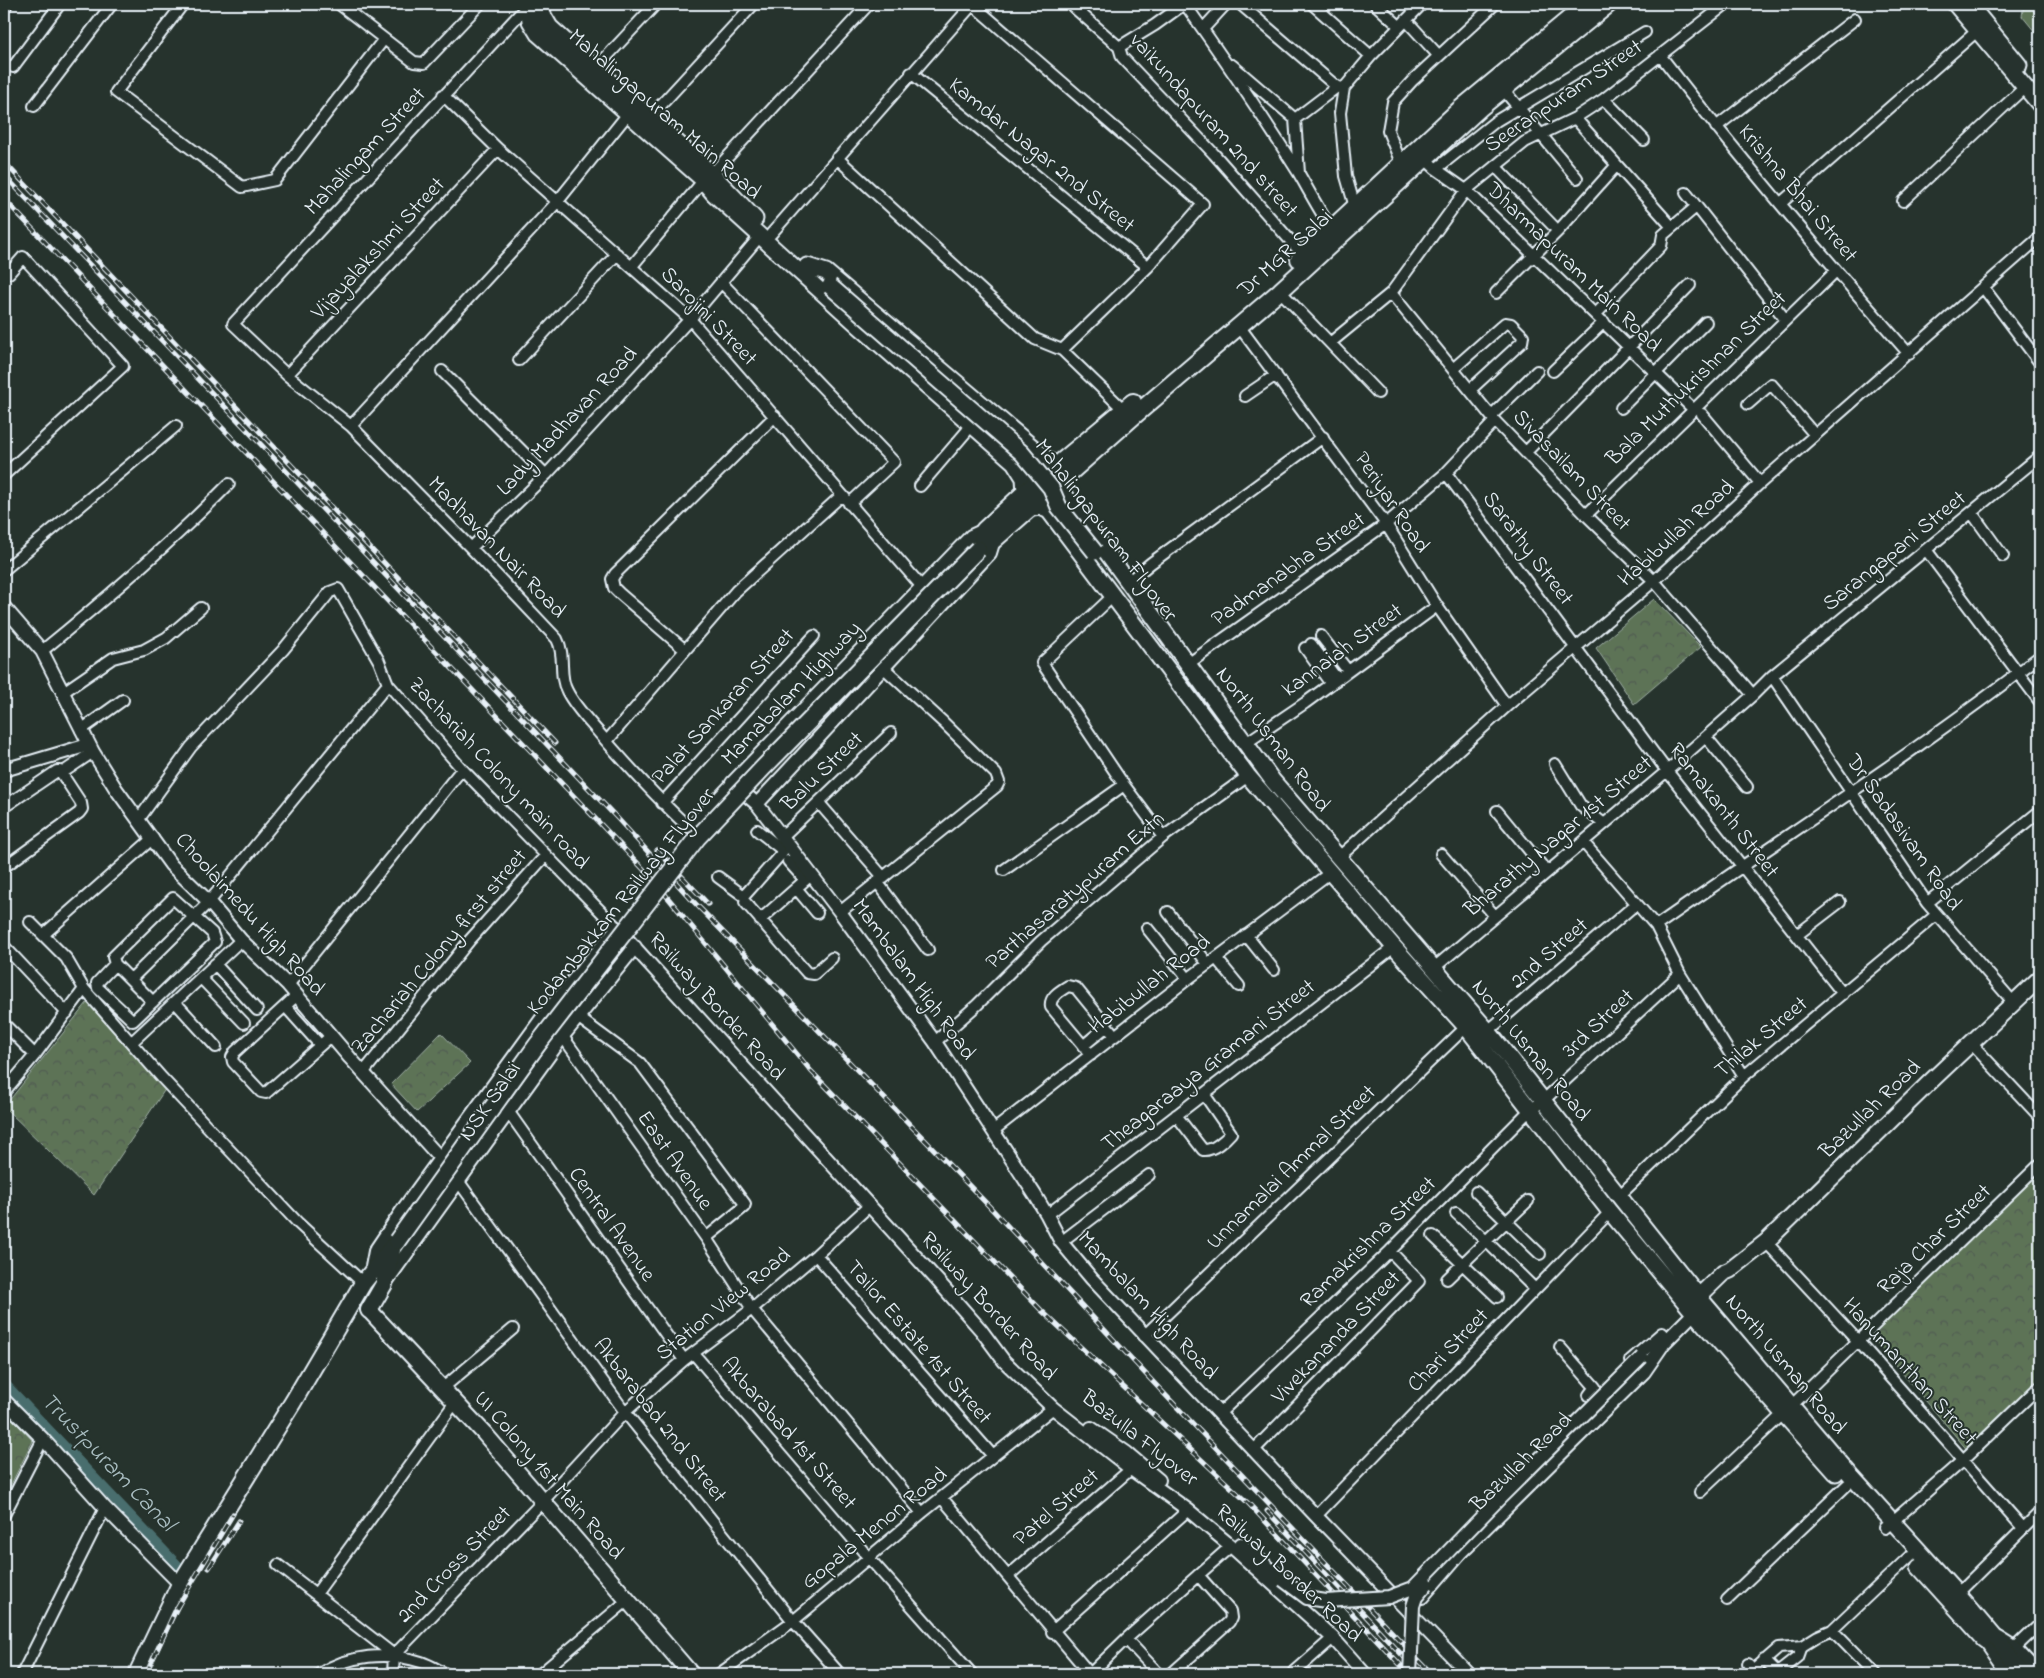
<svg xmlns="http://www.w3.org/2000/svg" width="2044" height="1678" font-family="'Indie Flower',sans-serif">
	<defs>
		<pattern id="park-crowns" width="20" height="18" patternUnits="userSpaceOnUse" patternTransform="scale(1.25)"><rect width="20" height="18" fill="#5d7357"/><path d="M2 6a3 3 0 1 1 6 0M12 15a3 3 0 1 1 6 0" fill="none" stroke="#505b50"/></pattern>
	</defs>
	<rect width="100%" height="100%" fill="#26332d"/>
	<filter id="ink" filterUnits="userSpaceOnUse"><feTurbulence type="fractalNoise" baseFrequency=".02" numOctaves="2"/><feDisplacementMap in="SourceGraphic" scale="10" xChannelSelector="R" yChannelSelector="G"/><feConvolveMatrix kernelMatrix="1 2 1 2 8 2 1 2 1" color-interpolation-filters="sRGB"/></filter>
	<g filter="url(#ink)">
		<path fill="url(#park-crowns)" stroke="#a2b2a8" d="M2024,4H2040V38L2022,16Z
			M1654,599L1701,647L1634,704L1596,648Z
			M87,1003L166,1088L94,1195L4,1107Z
			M441,1033L470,1063L417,1112L391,1084Z
			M2040,1171V1383L1969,1452L1870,1335Z
			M4,1410L33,1441L4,1498Z"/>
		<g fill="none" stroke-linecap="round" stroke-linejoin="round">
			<path stroke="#4a6e6e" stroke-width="10" d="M4,1383L182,1570"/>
			<g stroke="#e8f1f8" stroke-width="14">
				<path id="minor" d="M183,4L116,92L242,187L275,180L384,39
					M339,4L414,62L424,63L480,4
					M972,4L1203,204L1148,267L1062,350
					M1070,4L1119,47L1122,57L1214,154L1303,255
					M1185,4C1224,59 1262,115 1298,172C1309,191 1319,210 1331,228
					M1240,4L1337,87L1344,88
					M1312,4L1371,56
					M1375,4L1399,26
					M527,6L233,324L287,375L351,426L471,548L557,639C566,656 558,675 567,691C575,707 589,721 600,734C627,765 655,796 685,824L689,827L692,825L732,783
					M4,9L7,4
					M1406,20L1439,56
					M1203,29L1226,4
					M1119,47L1155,25L1184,4
					M1660,55C1739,157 1823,256 1909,354
					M1232,65L1295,119L1299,173
					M13,67L60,4
					M595,69L656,4
					M911,73L1148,267
					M1503,89L1577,178
					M443,95L498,149L690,319L922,587
					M1604,99L1644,140
					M34,106L112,4
					M649,118L754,4
					M1575,118L1672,227
					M1295,119L1337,87
					M1716,127L1855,19
					M1422,156L1436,169L1466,190L1693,409
					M837,158L1035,339L1062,350L1124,410
					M1401,163L1388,131L1393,102L1413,80L1495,4
					M1495,166L1558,231
					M1436,169L1496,121L1645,32
					M712,174L869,4
					M1686,193L1785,319
					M1903,201L2025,87
					M1781,203L1977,31
					M1355,207L1346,176L1340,113L1344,88L1371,56L1422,4
					M771,234L973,4
					M632,266L703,181
					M721,282L894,462L849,504
					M1983,287L2040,363
					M1280,291L1378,393
					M1391,293L1495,421L1586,515L1654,581L1753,695L1772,676L2040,456
					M1496,293L1558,231L1616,166
					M1596,314L1661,246L1663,235L1696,207
					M1239,326L1386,524L1437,606L1507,706
					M1330,343L1391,293L1466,190L1525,142L1575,118L1604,99L1726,4
					M519,360L617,254
					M1453,369L1505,323L1511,324L1523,336L1522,342L1470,390
					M442,371L546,475
					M1553,371L1604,322
					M287,375L498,149
					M1245,396L1276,375
					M1748,404L1771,384L1815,435
					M1621,408L1706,322
					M1702,414L1760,483
					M1491,416L1537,371
					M351,426L558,201L631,110
					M1526,452L1690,285
					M1446,473L1667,771L1843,994
					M4,475L123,366L23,257L9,273
					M920,486L972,425
					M1972,513L2003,556
					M1586,515L1836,271
					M471,548L546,475L690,319L760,236
					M1927,551L2040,702
					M4,570L176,426
					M1128,582L1151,563L1323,437
					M1113,596L1042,663L1124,785L1163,837
					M1321,636L1348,671
					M1311,644L1337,679
					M1305,648L1331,684
					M685,650L619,593L614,588L612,579L615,574L775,416
					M42,651C107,598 170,544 229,484
					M1188,664L1386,524L1446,473L1495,421
					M1772,676L1927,903L2013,1002
					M62,693L113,658L144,650L166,638L201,608
					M81,730L123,700
					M1706,737L1747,787
					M607,741L736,591L841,496
					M1246,743L1305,703L1437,606
					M1555,764L1581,806L1604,824
					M62,773L93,752
					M662,803L814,636
					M819,803L884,878
					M4,807L57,771H60L81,803L82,809L79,813L4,867
					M1497,811L1547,872
					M139,819L191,747L283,650L330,592L338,589L379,661L388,684L462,769L617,928
					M782,837L891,733
					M1583,842L1656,926L1680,974L1744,1076
					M1441,854L1495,916
					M1338,858L1507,706L1654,581L1757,486L2040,237
					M788,861L805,880
					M1004,870L1124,785
					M718,877L744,896L782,853L780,848L757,830
					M878,883L928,950
					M796,888L817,913
					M173,898L212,933L215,942L133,1021L98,988L97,983L115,964L113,957Z
					M745,902L807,973L814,974L832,958
					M1927,903L2040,811
					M840,912L997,786L999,782L996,774L943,722L883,667
					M1168,912L1208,964
					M760,920L811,875
					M30,922L66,958L84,989L162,1078L298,1223L363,1283
					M1656,926C1784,836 1917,752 2040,656
					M1147,928L1188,979
					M43,935L153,838
					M1246,935L1274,970
					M1797,935L1840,902
					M4,946L67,1013
					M1216,958L1239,986
					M115,964L153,1002
					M215,964L257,1010
					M1434,968L1667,771L1753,695
					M201,978L244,1023
					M131,979L209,902L388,684
					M288,985L462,769
					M296,996L235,1052L232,1057L233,1062L261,1092L266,1093L331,1036
					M175,1002L216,1047
					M285,1006L320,1045
					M579,1018L640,1063L745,1204L744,1207L706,1238
					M4,1024L35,1055
					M559,1031L706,1238L752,1309L922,1513
					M1488,1031L1636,904
					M132,1042L241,940
					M935,1042L977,1005L1041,941L1163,837L1248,776
					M1971,1043L2040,1117
					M1083,1046L1107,1026
					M1091,1055L1051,1007C1049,997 1060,991 1068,986L1076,988L1115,1036
					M363,1073L469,941L546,855
					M4,1092L35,1055L84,989
					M508,1111L684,1360
					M1176,1115L1203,1150C1213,1151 1225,1140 1231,1133L1204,1094
					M994,1130L1188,979L1331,872
					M459,1182L625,1412L793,1621L840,1674
					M1476,1192L1540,1254
					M1618,1197L1744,1076L1936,915
					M1528,1201L1486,1241L1535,1289
					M1047,1215L1394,947
					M1433,1236L1497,1297
					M1061,1242L1149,1175
					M1766,1242L1858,1341L2023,1528
					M816,1255L993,1456
					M1447,1279L1486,1241L1456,1213
					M1144,1336L1466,1027
					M1560,1347L1595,1387L1589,1395L1593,1399
					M694,1354L869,1558L972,1674
					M443,1388L513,1329
					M1219,1414L1390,1251L1530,1110L1544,1100L1680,974
					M1254,1450L1419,1281L1390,1251
					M1700,1492L1783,1414L2040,1164
					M942,1498L1090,1674L1126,1639L1231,1546
					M4,1515L43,1439
					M1316,1516L1610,1212
					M1885,1528L1963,1460L2040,1386
					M278,1565L394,1655
					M1008,1576L1131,1469
					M1958,1593L2040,1512
					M316,1594L456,1401
					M1727,1600L1847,1485
					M1832,1630L1875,1674
					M1052,1632L1188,1510
					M1126,1639L1159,1674
					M2015,1648L2040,1624
					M394,1655L543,1501L625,1412L684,1360L752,1309L816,1255L869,1206
					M1764,1660L1775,1671L1779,1672L1798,1657L1802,1646
					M1748,1664L1752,1668H1756L1779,1648L1802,1646L1818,1636L1832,1630L1910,1556
					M22,1674L105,1508
					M319,1674C348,1655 388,1651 421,1662C430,1665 438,1670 446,1674
					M393,1674L394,1655
					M540,1674L628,1600
					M719,1674L793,1621L922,1513L1053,1408
					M1171,1674L1229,1622L1231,1618L1230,1611L1198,1575
					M1292,1674L1333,1638"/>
			</g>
			<g stroke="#e8f1f8" stroke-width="16">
				<path id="tertiary" d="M984,530L971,536L732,783L757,804L840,912L935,1042L1035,1195L1047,1215L1061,1242L1092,1279L1316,1516L1469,1674
					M4,607L42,651L93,752L116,789L171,865L209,902L241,940L288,985L350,1058L440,1158
					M4,770L88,745
					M757,804L990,553L994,540
					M371,1272L375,1251L404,1208L545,1014L617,928L937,1280L981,1330L1004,1361L1053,1408L1131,1469L1188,1510L1231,1546L1333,1638L1365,1674
					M386,1282L563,1036L635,947
					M1660,1347L1694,1313
					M1631,1361L1662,1334
					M4,1400L43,1439L105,1508L180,1584
					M1091,1428L1127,1453L1159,1480
					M1241,1544L1283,1580
					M1422,1597L1460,1553L1644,1372L1664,1343
					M1999,1638L2015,1648L2039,1674
					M1984,1639L2008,1674"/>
			</g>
			<g stroke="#e8f1f8" stroke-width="19">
				<path id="secondary" d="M528,4L530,21L538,34L711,187
					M542,4L543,15L550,27L712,174L755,219
					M1955,4L2040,105
					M1969,4L2019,65
					M703,181L714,194L859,326L1014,462L1024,478L1025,492
					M807,266L826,272L1050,462L1058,464
					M1065,478L1062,491L1273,781L1488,1031L1704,1303L1853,1478L1961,1597L2009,1654L2012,1661L2023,1674
					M1032,508L1041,507L1049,511L1248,776L1394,947L1466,1027L1610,1212L1694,1313L1836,1473
					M1693,1302L1723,1273L1730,1270L1766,1242L1931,1081L2040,978
					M369,1310L484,1433L691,1674
					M1919,1567L1984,1639"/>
			</g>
			<g stroke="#e8f1f8" stroke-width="20">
				<path id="primary" d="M1299,259L1459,110L1587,4
					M981,546L984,530L1025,492L1133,402
					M978,549L994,540L1134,416L1280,291L1480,108L1609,4
					M369,1310L384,1284L392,1250
					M137,1674L180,1584L293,1402L363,1283L397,1241"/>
			</g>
			<use href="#minor" stroke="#26332d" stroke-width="10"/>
			<use href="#tertiary" stroke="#26332d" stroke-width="12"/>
			<use href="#secondary" stroke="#26332d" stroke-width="15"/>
			<use href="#primary" stroke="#26332d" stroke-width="16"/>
			<g stroke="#e8f1f8" stroke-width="5">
				<path id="rail" d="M4,162L555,743
					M4,175L618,819L691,899L989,1206L1154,1383L1432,1674
					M4,199L650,876L811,1071L1042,1311L1249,1504L1409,1674
					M657,850L708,904
					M1267,1511L1420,1674
					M209,1568L239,1521
					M146,1674L176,1609L233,1514"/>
			</g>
			<use href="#rail" stroke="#26332d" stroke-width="3" stroke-dasharray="9" stroke-linecap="butt"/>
			<g stroke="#e8f1f8" stroke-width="16" stroke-linecap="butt">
				<path id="tertiary-bridge" d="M1283,1580L1307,1598L1326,1601L1389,1597L1413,1588L1498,1500L1642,1357
					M1410,1674L1413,1606L1416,1597L1427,1584"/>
			</g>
			<g stroke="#e8f1f8" stroke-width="19" stroke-linecap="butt">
				<path id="secondary-bridge" d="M830,286L1022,453L1051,488L1059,507L1095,552"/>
			</g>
			<g stroke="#e8f1f8" stroke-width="20" stroke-linecap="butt">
				<path id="primary-bridge" d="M397,1241L537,1045L697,838L763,768L978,549"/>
			</g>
			<use href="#tertiary-bridge" stroke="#26332d" stroke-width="12"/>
			<use href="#secondary-bridge" stroke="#26332d" stroke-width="15"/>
			<use href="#primary-bridge" stroke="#26332d" stroke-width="16"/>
		</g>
	</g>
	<g text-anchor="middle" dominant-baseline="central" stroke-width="4" stroke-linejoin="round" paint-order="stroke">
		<g font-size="22" fill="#e8f1f8" stroke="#26332d">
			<text transform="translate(1564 97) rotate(-34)">Seeranpuram Street</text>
			<text transform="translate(664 115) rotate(41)">Mahalingapuram Main Road</text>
			<text transform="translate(1213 126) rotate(48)">vaikundapuram 2nd street</text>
			<text transform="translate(366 152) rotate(-47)">Mahalingam Street</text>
			<text transform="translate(1041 156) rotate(39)">Kamdar Nagar 2nd Street</text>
			<text transform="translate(1797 194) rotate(50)">Krishna Bhai Street</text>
			<text transform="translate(379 249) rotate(-47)">Vijayalakshmi Street</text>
			<text transform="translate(1286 254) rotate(-42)">Dr MGR Salai</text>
			<text transform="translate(1573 268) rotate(44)">Dharmapuram Main Road</text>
			<text transform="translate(708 317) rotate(46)">Sarojini Street</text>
			<text transform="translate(1697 379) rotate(-44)">Bala Muthukrishnan Street</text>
			<text transform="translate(568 422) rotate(-47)">Lady Madhavan Road</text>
			<text transform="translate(1571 471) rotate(46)">Sivasailam Street</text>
			<text transform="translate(1391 503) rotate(56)">Periyar Road</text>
			<text transform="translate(1105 531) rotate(53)">Mahalingapuram Flyover</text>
			<text transform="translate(1677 534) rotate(-42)">Habibullah Road</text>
			<text transform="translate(496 548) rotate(46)">Madhavan Nair Road</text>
			<text transform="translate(1527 549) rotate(53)">Sarathy Street</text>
			<text transform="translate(1895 552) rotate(-39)">Sarangapani Street</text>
			<text transform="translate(1289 570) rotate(-35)">Padmanabha Street</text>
			<text transform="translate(1343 651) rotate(-36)">kannaiah Street</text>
			<text transform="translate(792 694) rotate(-46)">Mamabalam Highway</text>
			<text transform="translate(724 707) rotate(-48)">Palat Sankaran Street</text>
			<text transform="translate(1272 740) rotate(53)">North Usman Road</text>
			<text transform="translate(823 772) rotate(-44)">Balu Street</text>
			<text transform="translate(498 774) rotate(47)">Zachariah Colony main road</text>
			<text transform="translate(1723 811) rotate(52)">Ramakanth Street</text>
			<text transform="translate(1903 833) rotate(55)">Dr Sadasivam Road</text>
			<text transform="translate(1559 837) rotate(-40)">Bharathy Nagar 1st Street</text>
			<text transform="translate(1076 891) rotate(-41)">Parthasaratypuram Extn</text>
			<text transform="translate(622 902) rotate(-51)">Kodambakkam Railway Flyover</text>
			<text transform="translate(249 915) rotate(48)">Choolaimedu High Road</text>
			<text transform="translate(440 952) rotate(-50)">Zachariah Colony first street</text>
			<text transform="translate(1550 954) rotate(-41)">2nd Street</text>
			<text transform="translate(913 980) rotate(54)">Mambalam High Road</text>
			<text transform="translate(1150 985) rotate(-38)">Habibullah Road</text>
			<text transform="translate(716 1007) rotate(48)">Railway Border Road</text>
			<text transform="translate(1599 1024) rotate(-43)">3rd Street</text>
			<text transform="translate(1762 1038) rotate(-40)">Thilak Street</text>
			<text transform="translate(1530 1051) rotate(51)">North Usman Road</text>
			<text transform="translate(1209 1066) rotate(-38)">Theagaraaya Gramani Street</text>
			<text transform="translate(491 1102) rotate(-55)">NSK Salai</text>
			<text transform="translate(1871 1110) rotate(-44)">Bazullah Road</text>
			<text transform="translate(674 1161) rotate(55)">East Avenue</text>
			<text transform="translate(1292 1168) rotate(-44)">Unnamalai Ammal Street</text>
			<text transform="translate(611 1225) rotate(55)">Central Avenue</text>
			<text transform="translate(1935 1240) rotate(-44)">Raja Char Street</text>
			<text transform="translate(1369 1243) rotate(-44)">Ramakrishna Street</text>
			<text transform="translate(724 1305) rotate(-39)">Station View Road</text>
			<text transform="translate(1147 1306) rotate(47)">Mambalam High Road</text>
			<text transform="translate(988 1307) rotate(48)">Railway Border Road</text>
			<text transform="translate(1337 1338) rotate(-46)">Vivekananda Street</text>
			<text transform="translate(918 1343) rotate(49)">Tailor Estate 1st Street</text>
			<text transform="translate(1449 1351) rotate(-46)">Chari Street</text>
			<text transform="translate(1785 1365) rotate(50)">North Usman Road</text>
			<text transform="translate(1909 1372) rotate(48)">Hanumanthan Street</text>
			<text transform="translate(659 1421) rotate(52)">Akbarabad 2nd Street</text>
			<text transform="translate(788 1434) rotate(49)">Akbarabad 1st Street</text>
			<text transform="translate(1139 1439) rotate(38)">Bazulla Flyover</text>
			<text transform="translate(1522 1463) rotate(-44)">Bazullah Road</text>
			<text transform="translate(548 1476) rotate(49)">UI Colony 1st Main Road</text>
			<text transform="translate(1057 1508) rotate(-41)">Patel Street</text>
			<text transform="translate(875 1529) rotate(-39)">Gopala Menon Road</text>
			<text transform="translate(455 1565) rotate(-46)">2nd Cross Street</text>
			<text transform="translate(1288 1574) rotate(43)">Railway Border Road</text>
		</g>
		<g font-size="24" font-style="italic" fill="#a9bdc1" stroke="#26332d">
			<text transform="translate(107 1463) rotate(46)">Trustpuram Canal</text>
		</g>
	</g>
	<rect width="2044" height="1678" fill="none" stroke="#26332d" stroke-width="20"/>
	<rect x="10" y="10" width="2024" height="1658" fill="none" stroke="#e8f1f8" stroke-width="2" filter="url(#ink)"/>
</svg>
